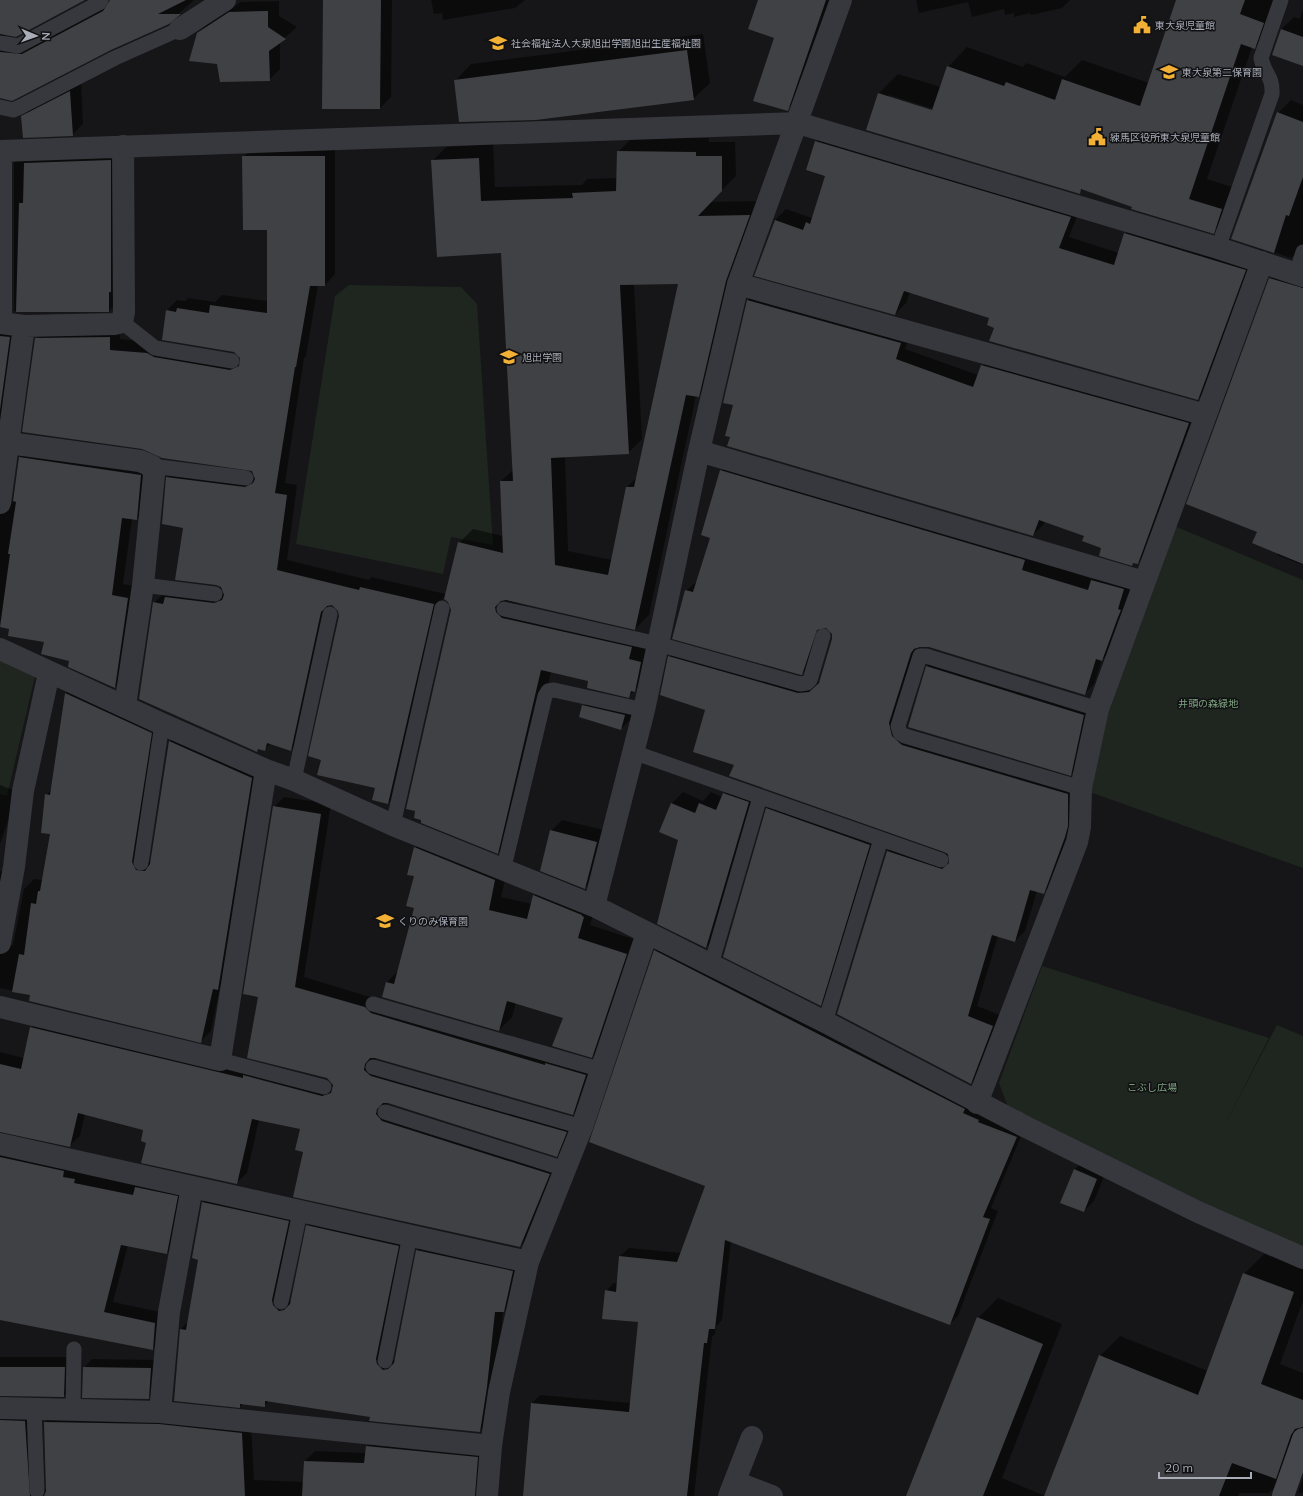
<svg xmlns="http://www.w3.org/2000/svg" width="1303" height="1496" font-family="Mulish,'Noto Sans JP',sans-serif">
	<rect width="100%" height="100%" fill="#161618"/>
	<path fill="#1e261f" d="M349,285L461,287L477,304L493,545L451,537L443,574L296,544L335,296Z
		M1172,525L1303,580V868L1087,791L1103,715Z
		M0,660L35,676L7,796L0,794Z
		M1042,966L1269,1038L1223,1128L1277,1025L1303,1036V1252L1008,1107L999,1083Z"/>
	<path fill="#0007" fill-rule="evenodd" d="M0,0H83L3,34L10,40L35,43L110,3V0H194L168,23L0,95Z
		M324,0H392L391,97L380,108Z
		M431,0H525L515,8L443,20L442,13L434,14Z
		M759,0H832L799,98L787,110L775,37Z
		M916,0H1070L1062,8L1031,15L1030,13L1014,17V13L1005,15L1004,9L972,17L968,2L919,13Z
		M1177,0H1273L1274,29L1254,48L1252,47L1207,179L1241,190L1233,213L1213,232L1083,189L1079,193L879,93L898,74L941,87L948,67L967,47L1023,67L1026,63L1065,77L1082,60L1149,83ZM889,95L937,110L936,112L889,97Z
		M279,1V16L297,27L280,42V69L269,80L218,64L198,33L209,22L241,2Z
		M1303,9V65L1281,29L1294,17L1300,19Z
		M703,34L710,83L693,99L594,113V110L455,81L471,64Z
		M81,81L83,124L72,135L22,117L34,105Z
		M1291,100L1303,105V246L1291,258L1232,238L1278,113Z
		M827,131L1081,206L1069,237L1119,253L1125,234L1136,222L1256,259L1209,388L1198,399L995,327L991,317L910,292L906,303L895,314L775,220L786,209L812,218L814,216L826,175L816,142Z
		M632,138H709V142H735L736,176L710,202L763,201L712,382L698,396H696L649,615L635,629L510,601L655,649L649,677L629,696L590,680L551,672L512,839L498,853L449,601L443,598L399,793L388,803L376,787L322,760L340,616L339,610L333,604H331L301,739L291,750L271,743L264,750L259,748L257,751L154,603L165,592L176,587L224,593L184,527L167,477L178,467L255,477L252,470L36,339L46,328L120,327V339L158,343L164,347L241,360V357L234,351L166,311L177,300L185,301L188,298L215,302L222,295L268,301V229L243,157L254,146H335V274L325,285H318L306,356L304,358L285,483L297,485L287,560L369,580L371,577L446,594L459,543L473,529L503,536L501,481L514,469L502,252L432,161L446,147L493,144L495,187L582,185L587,179L617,178L618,152ZM679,283L637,477L627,487L612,560L568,551L565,456L628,453L642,439L634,284Z
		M118,152L117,302L109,311H14V163L23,155Z
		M1283,266L1303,272V565L1277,555L1278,553L1258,531L1270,279Z
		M758,290L911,333L905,349L978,375L982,366L992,355L1199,413L1148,553L1138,563L1134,562L1132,564L1085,536L1045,521L1043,525L1033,535L731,436L734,404L724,402L748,300Z
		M0,316L21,325L0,481Z
		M32,446L152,464L148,508L137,519H132L123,584L140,587L126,676L115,687L70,660L45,641L10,628L0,626V496L12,504L20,457Z
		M731,461L1093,579L1102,570L1134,579L1112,650L1102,660L1094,684L1084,694L929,646L920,647L899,713L905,731L1078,784L1077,815L1053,883L1043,893L1037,891L1025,931L1015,941L998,936L977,1006L1002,1016L981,1073L971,1083L838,1014L888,851L898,841L949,858L948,853L735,764L707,710L669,657L679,647L808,683L820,682L833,639V633L826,626L824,627L812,664L802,674L686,591L697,581L711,537L721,471Z
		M933,661L1089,710L1076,769L1071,774L909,725L927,666Z
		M75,683L161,723L143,856L150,862H151L170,741L180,731L262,767L228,979L220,987L211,1031L201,1041L31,995L0,988V940L8,945H13L24,889L34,879L43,880L51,834L46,795L52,789L65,693Z
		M594,695L635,704L632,718L621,729L583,706Z
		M735,782L760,791L717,936L706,947L658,923L680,840L660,832L672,803L683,792L703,801L711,792L722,797Z
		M0,785L18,792L0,844Z
		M284,797L331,804L304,977L596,1065L583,1104L573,1114L374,1057L381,1066L576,1122L566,1146L556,1156L386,1102L392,1111L559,1164L530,1236L520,1246L304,1151L301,1129L259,1120L247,1173L236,1183L147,1142L145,1129L85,1114L80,1136L69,1146L0,1131V1052L24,1058L31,1028L41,1018L335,1086L259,996L274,807Z
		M778,798L880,834L831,994L820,1005L767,809Z
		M562,820L608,831L596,877L585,888L551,831Z
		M428,835L508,867L501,897L532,904L534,896L547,883L597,904L590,925L639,941L605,1044L592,1057L564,1017L516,1003L512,1017L499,1030L383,996L387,982L399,970L416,908L415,848Z
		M0,871L4,872L0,922Z
		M663,943L1024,1129L991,1208L998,1211L958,1316L950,1324L731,1241L722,1320L716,1327L715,1334L712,1337L694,1496H524L532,1403L540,1395L631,1403L639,1321L606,1291L614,1283H618L620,1256L629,1248L681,1253L706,1186L655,951Z
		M0,1141L187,1187L177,1242L167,1253L128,1245L113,1302L165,1313L163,1339L153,1349L0,1319Z
		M1084,1160L1107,1169L1094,1201L1084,1211L1074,1170Z
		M213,1193L298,1212L282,1295L289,1301H291L307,1226L317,1216L408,1236L386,1354L393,1360H395L417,1250L427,1240L522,1262L514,1301L503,1312L497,1376L490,1421L480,1431L270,1400L264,1406L244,1403L240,1407L175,1400L181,1329L188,1322L199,1259L203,1202Z
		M1264,1254L1303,1268V1301L1280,1364L1303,1373V1435L1289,1473L1269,1493H1239L1238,1496H908L978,1318L998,1298L1062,1324L1002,1478L1045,1496L1100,1356L1120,1336L1208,1371L1244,1274Z
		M0,1357H74V1386L64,1396L0,1395Z
		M92,1359L159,1360L157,1390L148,1398L84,1368Z
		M0,1405L35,1411L39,1486L47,1490L45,1422L55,1412L251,1423L254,1480L304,1482L305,1461L315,1451L366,1453L367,1446L377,1436L487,1447L482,1496H0Z
		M1303,1478V1493H1298Z"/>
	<path fill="#404145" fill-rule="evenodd" d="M0,0H85L16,37L0,34Z
		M110,0H186L158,14H181L169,24L111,50L16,99L12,101L0,98V52L22,54L103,11Z
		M323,0H381L380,109H322Z
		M758,0H826L788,111L753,101L774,38L748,29Z
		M1176,0H1245L1240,14L1264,23L1255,49L1241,44L1189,199L1222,209L1214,234L1131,209L1132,207L1081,189L1080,194L866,130L878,93L932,110L947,66L1004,86L1006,82L1055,100L1062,79L1140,106Z
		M268,11V27L286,39L269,51L270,81L220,82L217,64L189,61L197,33L229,12Z
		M1281,29L1303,37V66L1272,55Z
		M687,50L694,100L536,120L459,122L454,80Z
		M70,91L73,136L23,138L21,116Z
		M1277,112L1303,122V177L1289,216L1286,215L1274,253L1231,239Z
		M815,141L1071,217L1059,248L1114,265L1124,233L1246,270L1198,400L989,341L994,328L987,325L989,318L904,291L895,315L754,276L775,220L803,230L806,222L810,224L825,176L806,170Z
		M617,151L696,152V156H722V191L698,216L750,215L726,281L699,397L686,395L635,630L506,600L501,601L495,607L496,612L502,618L632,647L629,659L641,662L635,692L631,691L629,698L587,688L588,681L541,670L498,854L421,823V820L414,818L415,811L406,809L451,610L448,602L444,599L458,542L503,553L500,481H513L501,253L437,257L431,160L479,158L481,201L573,198L572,193L616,191ZM678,284L634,487H626L608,575L555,565L551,458L629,454L620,285Z
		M242,156H325V286H310L296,367H295L275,493L287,495L277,570L359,590L360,587L434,604L388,804L372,800L375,788L317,775L321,760L308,756L339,616L338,611L332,605L327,606L321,612L291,751L267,743L265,751L258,749L257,752L139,699L153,602L163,604L165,597L214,603L222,600L224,595L221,587L216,585L175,580L183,528L162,524L166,477L245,487L253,483L255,479L252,471L162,458L142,449L22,432L35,338L110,337V350L147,353L154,357L230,370L239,366L240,358L234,352L162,340L166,310L176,312L177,308L209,313L210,305L267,313V230H243Z
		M111,160V292H109V312H16L19,203H23L24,163Z
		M1269,278L1303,288V564L1252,543L1257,532L1186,504Z
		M747,300L901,343L896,359L973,387L981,365L1189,423L1138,564L1133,563L1132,566L1099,556L1101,548L1082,541L1084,536L1039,520L1033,536L727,446L730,437L725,436L733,405L723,403Z
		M0,336L10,337L0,410Z
		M19,457L141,475L137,520L122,518L112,595L128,598L115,688L68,667L69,661L41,654L44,642L8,636L9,629L0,627L10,554H8L16,502L13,501Z
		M720,470L1025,560L1022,570L1088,590L1091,580L1124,589L1118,609L1121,610L1118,617L1102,661L1096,659L1085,695L929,647H920L914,649L911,653L889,723L892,736L902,745L1068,794V826L1065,837L1044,894L1030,890L1015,942L992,935L968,1016L993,1026L971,1084L837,1014L887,851L942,869L949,863L948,854L944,852L729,776L734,765L693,752L705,710L660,695L668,656L798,693L809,692L819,683L832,639V634L826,628L817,630L802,675H801L672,639L685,590L693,592L710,538L701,535Z
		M926,666L1084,715L1071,776L908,727Z
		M65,693L152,733L132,862L136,870L145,871L150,864L169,741L252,778L218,990L213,989L201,1043L29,1001L30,995L12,992L19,954L24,955L31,903L36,904L38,891H40L50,834L41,833L45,794L50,795Z
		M582,705L625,715L621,730L579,717Z
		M723,793L749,802L706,948L657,924L678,840L659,832L671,803L695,813L699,803L716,810Z
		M273,806L321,814L295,987L365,1007L371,1013L545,1065V1063L586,1075L573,1115L375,1058H370L365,1064L364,1070L371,1076L567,1132L557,1157L388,1103H383L377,1109L376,1114L382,1121L550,1174L520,1247L293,1197L303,1152L295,1150L300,1129L252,1119L237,1184L141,1163L146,1143L141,1141L143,1130L78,1113L70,1147L0,1132V1064L21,1069L30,1027L243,1078V1075L322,1096L331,1093L333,1085L327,1078L247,1058L258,997L243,994Z
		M766,808L870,845L821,1006L723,957Z
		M550,830L597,842L585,889L540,871Z
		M414,847L495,880L489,910L527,919L533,895L582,915V916L584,917L578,938L627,954L592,1058L552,1046L563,1018L507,1001L499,1031L382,997L386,982L394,984L414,908L406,906L414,876L407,875Z
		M654,950L965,1109L963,1113L979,1120L978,1122L1017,1137L983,1217L990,1219L950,1325L725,1240L715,1329H709L707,1343H704L687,1496H523L531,1403L629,1412L638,1322L602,1319L605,1290L616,1292L619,1256L677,1262L705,1186L589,1142Z
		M0,1157L64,1171L63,1177L75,1179L74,1183L133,1195L135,1187L178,1196L167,1254L121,1245L104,1312L155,1323L153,1350L0,1320Z
		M1074,1169L1097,1179L1084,1212L1060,1203Z
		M202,1202L289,1221L272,1300L273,1305L279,1311L284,1310L290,1304L306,1225L399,1246L376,1359L377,1364L383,1370L388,1369L394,1363L416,1250L513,1271L504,1312H495L487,1387L480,1432L369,1421L370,1417L265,1401V1407L240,1404V1408L174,1401L180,1329L186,1330L198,1260L192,1258Z
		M1243,1273L1294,1292L1261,1384L1303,1400V1427L1295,1429L1291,1435L1276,1479L1232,1463L1219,1496H1044L1099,1355L1198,1395Z
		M977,1317L1043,1344L983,1496H906Z
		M0,1367H65L64,1397L0,1396Z
		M83,1367L151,1368L149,1399L82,1398Z
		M0,1420L25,1421L30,1496H0Z
		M44,1422L159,1424L242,1433L245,1496H44L46,1491Z
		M366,1446L478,1457L475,1496H302L304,1461L364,1463Z"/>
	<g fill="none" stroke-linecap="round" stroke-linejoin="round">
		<path stroke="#37383d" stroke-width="15" d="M0,43L18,46L99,3L101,0
			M0,107L13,110L20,107L115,58L180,29
			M1218,248L1272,94C1273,75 1264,74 1261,58L1281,0
			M1296,274L1303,252
			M122,322L155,348L232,361
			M152,466L246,478
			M143,585L215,594
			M504,609L658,644L800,684L807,683L810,680L823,636
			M633,752L941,860
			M294,780L330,614
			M1081,788L905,736L900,733L898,726L920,656H926L1098,709
			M393,825L442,608
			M141,863L162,724
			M503,871L545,696L548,691L554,690L644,710
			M711,965L760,797
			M373,1004L602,1070
			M825,1022L881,839
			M220,1060L324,1087
			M373,1067L582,1127
			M385,1112L565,1169
			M281,1302L300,1212
			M385,1361L410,1235
			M34,1408L37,1491
			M73,1409L74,1349"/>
		<path stroke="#37383d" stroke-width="22" d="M180,29L225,0
			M0,151L798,123L1218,248L1303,276
			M738,284L1206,415
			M0,323L24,326L115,324L122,322L124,312L123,146
			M1,323V151
			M9,443L140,461L152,466L154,475L143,585L125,706
			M699,451L1144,582
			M0,503L24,326
			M0,649L162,724L266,770L294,780L393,825L594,906L825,1022L1026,1127L1198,1212L1303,1258
			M594,906L644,710L699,451L738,284L841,0
			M0,943L14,867L23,791L49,673
			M0,1007L220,1060L266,770
			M977,1103L1077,842L1080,827L1081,788L1098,709L1262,262
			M0,1144L528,1262
			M0,1408L160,1412L491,1446
			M160,1412L169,1312L192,1187
			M735,1482L772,1496
			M487,1496L491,1446L499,1392L528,1262L582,1127L647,933
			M729,1496L752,1437"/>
		<path stroke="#45474d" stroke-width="22" d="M1283,1496L1303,1439"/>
	</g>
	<defs>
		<g id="civic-bare" transform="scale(1.38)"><path d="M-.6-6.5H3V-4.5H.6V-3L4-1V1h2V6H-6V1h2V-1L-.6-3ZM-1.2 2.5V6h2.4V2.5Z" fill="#f2b134" stroke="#111113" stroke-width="2.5" paint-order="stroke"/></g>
		<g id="school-bare" transform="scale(1.38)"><path d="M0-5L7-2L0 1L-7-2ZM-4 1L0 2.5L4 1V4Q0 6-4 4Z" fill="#f2b134" stroke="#111113" stroke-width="2.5" paint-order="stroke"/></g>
	</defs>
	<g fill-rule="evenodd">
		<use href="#civic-bare" x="1142" y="25"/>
		<use href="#school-bare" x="498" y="43"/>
		<use href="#school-bare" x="1169" y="72"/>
		<use href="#civic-bare" x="1097" y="137"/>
		<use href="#school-bare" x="509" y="357"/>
		<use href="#school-bare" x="385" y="921"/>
	</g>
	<g text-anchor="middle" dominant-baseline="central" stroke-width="3" stroke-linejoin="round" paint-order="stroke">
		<g font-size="10" fill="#a8adb8" stroke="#111113" text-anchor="start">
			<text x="1155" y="25">東大泉児童館</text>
			<text x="511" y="43">社会福祉法人大泉旭出学園旭出生産福祉園</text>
			<text x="1182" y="72">東大泉第二保育園</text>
			<text x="1110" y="137">練馬区役所東大泉児童館</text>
			<text x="522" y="357">旭出学園</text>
			<text x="398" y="921">くりのみ保育園</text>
		</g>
		<g font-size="10" fill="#7fa381" stroke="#111113">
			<text x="1208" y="703">井頭の森緑地</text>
			<text x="1152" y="1087">こぶし広場</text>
		</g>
	</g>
	<g transform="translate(36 36) rotate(92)" stroke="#111113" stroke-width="3" paint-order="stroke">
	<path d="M0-3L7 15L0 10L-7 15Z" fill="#a8adb8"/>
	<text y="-6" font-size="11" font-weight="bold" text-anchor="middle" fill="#a8adb8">N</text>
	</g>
	<path d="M1159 1472v6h92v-6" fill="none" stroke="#a8adb8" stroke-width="2"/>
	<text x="1165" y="1472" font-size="12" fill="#a8adb8" stroke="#111113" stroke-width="3" paint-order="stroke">20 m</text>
</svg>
